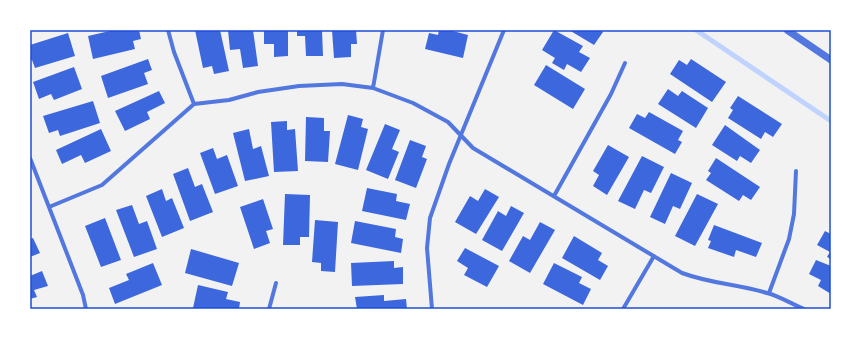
<svg xmlns="http://www.w3.org/2000/svg" width="861" height="339" font-family="'Space Grotesk',sans-serif">
	<rect width="100%" height="100%" fill="#f2f2f2"/>
	<g fill="none" stroke-linecap="round" stroke-linejoin="round">
		<path stroke="#bfd3fe" stroke-width="5" d="M696,30L831,121"/>
	</g>
	<path fill="#3d67dc" d="M114,30H139L141,39L133,41L135,49L93,59L88,36Z
		M195,30H220L229,71L214,74L212,66L203,68Z
		M228,30H253L258,66L243,68L240,49L230,50Z
		M264,30H288V56L274,57V44H264Z
		M297,30H322L323,56H306L305,36H297Z
		M332,30H356L357,44H351V57L334,58Z
		M439,30H449L468,35L463,58L425,49L429,33L438,35Z
		M554,30L583,46L579,52L590,58L581,72L567,64L564,70L552,63L555,58L542,50Z
		M569,30H600L603,32L594,45Z
		M68,33L75,56L35,68L32,60H30V45Z
		M148,59L152,70L144,73L148,84L108,98L101,76Z
		M691,59L726,82L712,102L670,74L679,60L687,65Z
		M546,65L585,89L573,109L534,85Z
		M74,67L82,89L54,100L51,94L39,99L33,82Z
		M668,89L678,96L682,91L708,108L696,128L658,104Z
		M159,91L165,103L147,112L150,119L125,131L115,111Z
		M738,96L782,124L773,137L765,132L761,139L728,118L733,110L730,108Z
		M93,101L100,123L60,136L58,130L49,133L43,116Z
		M649,112L683,131L678,140L682,142L675,154L629,128L637,114L645,118Z
		M348,115L363,119L361,127L368,129L358,170L335,164Z
		M306,117L324,118V131H330L328,162L305,161Z
		M287,121V130L295,129L298,171L274,172L271,122Z
		M385,124L400,130L392,149L399,152L388,179L366,170Z
		M725,125L760,150L751,163L740,156L737,161L712,145Z
		M101,129L111,151L85,163L81,155L62,164L56,150Z
		M249,129L253,149L261,146L269,176L245,181L233,133Z
		M410,140L426,146L422,157L427,159L416,188L395,180Z
		M608,145L629,157L607,195L593,186L599,175L593,171Z
		M213,148L217,159L227,155L238,186L215,194L200,153Z
		M642,156L664,167L651,193L644,190L635,209L618,201Z
		M716,158L760,187L751,200L743,195L739,201L706,180L711,173L708,171Z
		M188,168L195,187L202,184L213,212L190,221L173,174Z
		M671,173L692,183L680,209L673,206L665,224L650,217Z
		M367,188L397,194L396,201L410,204L406,220L362,211Z
		M162,189L166,201L172,198L184,228L162,237L146,196Z
		M485,189L499,197L476,234L455,222L470,196L478,201Z
		M285,194L310,195L309,237H300V245H283Z
		M697,194L718,204L695,246L675,236Z
		M263,199L273,229L266,231L270,243L254,249L240,207Z
		M132,205L139,224L147,221L157,249L134,257L116,210Z
		M511,206L524,213L502,251L482,240L498,211L506,216Z
		M105,218L121,260L101,267L85,226Z
		M315,220L338,222L335,272L321,271V263L312,262Z
		M355,221L396,229L395,237L403,239L401,253L351,243Z
		M540,222L555,230L530,273L509,261L523,236L530,240Z
		M714,225L762,243L756,257L736,250L734,257L708,248L711,241L708,240Z
		M825,231L831,234V259L827,257L830,252L817,245Z
		M574,236L602,253L598,260L608,266L600,280L562,258Z
		M33,238L40,253L30,257V239Z
		M465,248L499,266L487,287L464,275L468,268L457,261Z
		M191,249L239,263L232,286L185,273Z
		M816,260L831,266V294L818,286L821,280L809,274Z
		M394,261V268L403,267V284L352,286L351,263Z
		M153,263L162,285L115,304L109,288L129,280L126,274Z
		M554,263L582,277L579,283L591,289L583,305L543,284Z
		M42,271L48,286L34,290L37,297L30,299V276Z
		M198,285L228,292L226,299L240,302L239,309L193,308Z
		M384,295V301L406,299L407,309H357L355,297Z"/>
	<g fill="none" stroke-linecap="round" stroke-linejoin="round">
		<path stroke="#5277de" stroke-width="4" d="M168,30L174,52L194,104
			M373,88L383,30
			M30,158L83,295L86,309
			M554,196L611,94L625,63
			M49,207L102,185L194,104L229,100L258,92L299,86L342,84L373,88L413,103L448,122L473,148L682,273C712,284 737,284 767,293C779,296 792,304 804,309
			M769,293L789,239L794,214L796,171
			M269,309L276,283
			M432,309L427,248L430,218L449,164L504,30
			M623,309L654,256"/>
		<path stroke="#5277de" stroke-width="7" d="M787,30L831,60"/>
	</g>
	<rect width="861" height="339" fill="none" stroke="#ffffff" stroke-width="62"/>
	<rect x="31" y="31" width="799" height="277" fill="none" stroke="#1d4ed8" stroke-width="1.5"/>
</svg>
